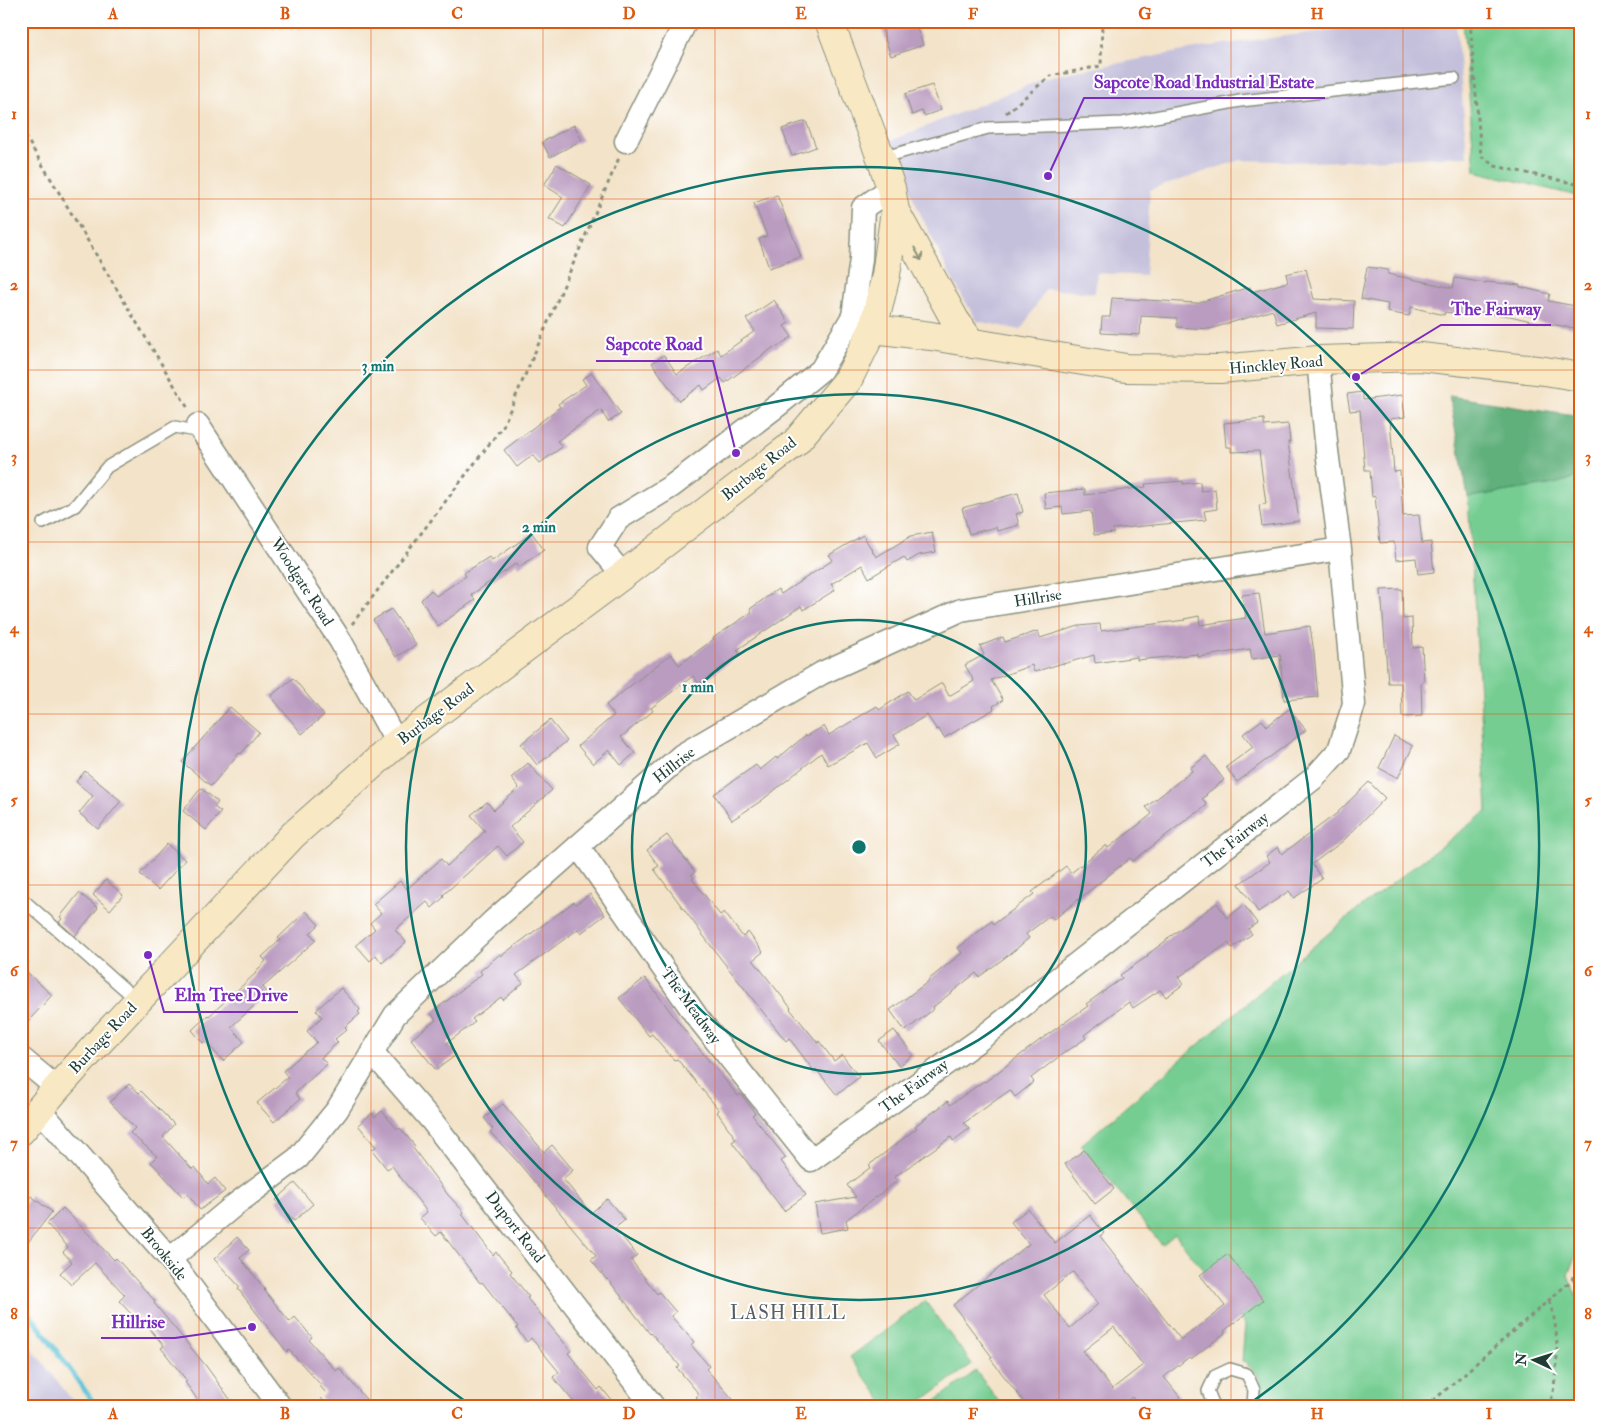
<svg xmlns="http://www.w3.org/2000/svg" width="1602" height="1427" font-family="'IM FELL Double Pica',serif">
	<rect width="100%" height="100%" fill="#fff"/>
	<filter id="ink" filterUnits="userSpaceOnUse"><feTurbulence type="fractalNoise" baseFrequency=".02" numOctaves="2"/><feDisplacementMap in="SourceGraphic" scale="10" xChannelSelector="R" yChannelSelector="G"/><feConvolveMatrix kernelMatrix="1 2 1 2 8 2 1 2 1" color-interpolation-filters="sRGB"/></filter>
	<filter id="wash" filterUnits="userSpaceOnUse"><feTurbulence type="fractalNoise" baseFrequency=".0096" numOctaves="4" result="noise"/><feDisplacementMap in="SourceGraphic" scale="20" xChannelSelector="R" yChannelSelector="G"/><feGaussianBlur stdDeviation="1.12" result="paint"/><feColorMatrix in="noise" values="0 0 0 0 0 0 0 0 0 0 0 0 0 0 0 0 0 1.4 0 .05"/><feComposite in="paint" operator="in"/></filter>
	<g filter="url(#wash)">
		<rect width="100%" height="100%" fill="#f3e3c9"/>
		<path fill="#c4c0db" d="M1398,21H1456L1467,156L1317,162L1240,160L1150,190L1145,276L1097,273L1095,293L1046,289L1021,330L977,321L951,277L918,209L890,141L1050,76L1211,46Z
			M21,1335L77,1406H21Z"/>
		<path fill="#75cd92" stroke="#4a8563" d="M1463,21H1581V197L1475,171Z
			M1581,476V1241L1568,1275L1581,1308V1406H1261C1268,1386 1258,1372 1242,1361L1245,1324L1175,1234L1162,1245L1081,1145L1343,921L1487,811L1468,497L1554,484Z
			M925,1301L972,1364L915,1406H886L850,1357Z
			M976,1371L1002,1406H929Z"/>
		<path fill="#60b07c" stroke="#407658" d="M1449,396L1581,416V476L1554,484L1468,497Z"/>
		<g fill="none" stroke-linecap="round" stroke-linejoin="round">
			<path stroke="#5ac2d7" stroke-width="5.5" d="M21,1301L27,1310L96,1406"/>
		</g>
		<g id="blocks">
			<path fill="#bb9cc1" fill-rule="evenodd" d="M879,21H914L923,45L891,56Z
				M932,85L941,110L924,116L922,111L912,115L905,94Z
				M806,121L816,147L792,156L782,129Z
				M574,125L582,140L550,157L542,142Z
				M557,164L591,185L565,228L549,219L563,197L544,185Z
				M777,195L801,257L769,268L759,239L767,236L754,203Z
				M1367,267L1388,270V274L1453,288L1455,278L1486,283V282L1520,285V287L1550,294L1548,301L1581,307V329L1531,321L1510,316L1467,311L1466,315L1445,312L1444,315L1411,307L1409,316L1387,312L1388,304L1361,299Z
				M1306,269L1314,299L1354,301L1353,329L1316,328V313L1277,324L1273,310L1210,329L1177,327V318L1141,316L1140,335L1101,333L1102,317H1110L1112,298L1197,303L1250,287L1252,292L1288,282L1286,274Z
				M774,300L789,323L784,326L792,337L775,348L774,347L725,383L721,378L704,390L701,385L679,401L652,363L664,355L677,374L717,349L721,355L755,331L746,319Z
				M592,373L621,414L608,422L601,410L557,441L562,447L540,463L533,455L517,467L504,450L560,407L558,404L586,385L582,379Z
				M1363,392V400L1402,395L1405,417L1390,419L1394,472L1400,471L1403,516L1419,515L1422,543L1431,542L1434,572L1418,574L1416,558L1396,560L1394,542L1380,543L1375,496L1372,497L1370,470H1365L1360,410L1350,411L1347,394Z
				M1264,419V426L1288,424L1290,442H1288L1299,521L1262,526L1259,505L1266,504L1259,451L1231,452V447H1226L1224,423Z
				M1183,481V484L1200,482L1201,491L1215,489L1217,509L1204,511L1206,520L1113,529L1114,533L1094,535L1091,511L1063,514L1062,507L1046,509L1044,493L1085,489V495L1146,487L1145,484Z
				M1018,493L1023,512L1016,514L1019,525L997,531L996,527L969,534L962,508Z
				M932,532L936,552L919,555L907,562L904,557L869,578L862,565L831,584L835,590L803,610L801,606L737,650L740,654L699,684L693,676L651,708L653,711L621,737L635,753L621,765L609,750L593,764L578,746L614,715L606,705L671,654L679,665L714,639L713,638L752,612L750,609L778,589L781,594L833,560L829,555L863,535L876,557L911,536Z
				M532,533L544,550L519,567L517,563L471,595L475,600L438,626L421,600L431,590L436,596L466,576L464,573L489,557L492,561Z
				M1402,589L1403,619L1412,618L1413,648L1422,647L1424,682H1421L1422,716L1402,717L1401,683H1388L1381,590Z
				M1259,593L1265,633L1310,626L1314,653L1318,697L1284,700L1280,655L1252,659L1250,649L1198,657V654L1137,660V657L1095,663L1094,655L1063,664V663L1034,672L1032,665L991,680L1003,700L993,706L994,709L944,738L939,729L937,730L927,715L894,735L900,744L877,758L868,743L828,765L821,753L761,801L732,820L714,794L756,765L760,770L776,757L777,759L806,735L807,736L824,726L829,735L877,706L879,710L908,691L914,700L942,683L949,696L974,681L965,665L984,655L980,646L1003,637L1005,642L1038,631L1040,638L1079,626L1100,624L1101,631L1185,620L1184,619L1199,616L1200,625L1246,618L1242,595Z
				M391,609L416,645L396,657L373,620Z
				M293,678L324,715L302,734L271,696Z
				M230,707L259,732L241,754L239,753L211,786L182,762Z
				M1289,709L1306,730L1237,782L1226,767L1253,747L1243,734L1262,720L1267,726Z
				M550,720L567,741L537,765L521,744Z
				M1394,736L1413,746L1398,778L1379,768Z
				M1206,756L1224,780L1206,794L1207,795L1202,798L1207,805L1196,814L1195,813L1133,861L1130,858L1053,920L1050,916L1026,934L1029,938L1015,950L979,977L976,973L933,1007L934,1009L905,1031L890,1010L929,981L928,980L962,953L958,948L992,921L994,924L1034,894L1032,892L1066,866L1071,873L1106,845L1108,848L1132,830L1152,814L1146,807L1192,771L1190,768Z
				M528,763L552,790L510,827L523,842L507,856L498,846L443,895L444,897L432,908L427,902L395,930L406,942L382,963L376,955L370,961L356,945L375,929L370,923L381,913L373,904L400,881L407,889L441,859L447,866L485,831L471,815L487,802L494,810L519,788L511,778Z
				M85,771L121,801L98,829L79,813L93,796L76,782Z
				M1369,782L1385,798L1343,841L1312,864L1322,879L1294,898L1289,891L1258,912L1239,884L1270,862L1266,856L1278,847L1282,854L1336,814Z
				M201,788L218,802L214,807L221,812L206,830L183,811Z
				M667,835L695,872L691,875L694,878L692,879L720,915L724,912L743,937L748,932L763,952L753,960L791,1008L790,1009L818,1043L819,1041L834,1061L842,1055L859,1077L837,1095L816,1069L814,1071L789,1038L786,1041L717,954L654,869L659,866L647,850Z
				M167,844L185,860L158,890L140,874Z
				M106,880L123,895L110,910L93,895Z
				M79,893L98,908L75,936L59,922L62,919L60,917Z
				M590,894L605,915L581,933L578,929L516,975L523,983L503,1000L501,997L472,1019L475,1022L447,1043L456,1055L436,1070L411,1039L436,1020L431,1013L482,974L480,971L500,954L501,956L574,902L576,904Z
				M1217,903L1227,918L1244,905L1257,923L1248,929L1252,934L1232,948L1228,943L1179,977L1184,984L1166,997L1160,990L1133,1008L1129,1002L1084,1035L1086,1038L1069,1050V1049L1031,1078L1034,1082L1015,1097L1010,1090L964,1123L969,1129L953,1141L951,1137L894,1177L897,1181L846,1220L848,1228L820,1233L815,1204L856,1197L847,1185L871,1167L869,1165L917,1128L915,1126L948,1101L950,1105L984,1081L985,1082L1040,1040L1088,1006L1086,1004L1122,978L1120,975L1148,956L1147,955L1168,939V938Z
				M306,911L319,925L310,933L316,940L263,987L268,993L231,1027L244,1042L223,1061L205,1041L203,1043L192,1030L208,1015L209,1016L256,973L255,972L266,961L262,957L280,940L278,938Z
				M21,967L52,995L21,1029Z
				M645,978L695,1044L738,1096L741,1094L755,1113L752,1115L786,1158L781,1161L806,1195L784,1211L732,1142L736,1139L717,1112L719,1110L677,1059L674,1060L652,1034L649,1036L619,998Z
				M341,988L359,1008L360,1010L358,1012L360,1014L345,1027L347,1029L335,1039L338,1042L321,1058L327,1064L295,1093L300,1099L274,1122L257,1103L288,1077L283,1071L317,1042L307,1031L322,1017L316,1010Z
				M894,1030L913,1055L899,1066L879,1041Z
				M129,1084L139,1093L141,1091L174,1124L163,1137L192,1169L195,1167L208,1184L215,1178L225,1191L200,1210L188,1194L183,1197L151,1162L157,1156L130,1133L135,1128L110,1102Z
				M503,1104L544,1152L552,1145L573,1170L563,1179L591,1213L607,1199L625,1220L615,1228L637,1255L631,1260L657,1294L659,1292L676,1312L671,1316L694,1342L691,1345L709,1366L706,1369L739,1406H703L696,1397L699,1394L677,1368L680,1366L651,1333L650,1334L608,1279L607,1280L591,1260L596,1256L517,1161L490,1132L493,1129L484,1118Z
				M382,1111L398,1130L400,1128L415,1146L413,1148L448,1195L464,1212L462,1214L493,1255L496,1252L512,1271L510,1273L529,1297L527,1298L571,1351L568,1353L598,1390L601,1387L616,1406H577L553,1377L559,1372L531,1338L527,1342L516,1328L518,1327L482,1282L480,1283L441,1232L436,1236L420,1218L427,1212L392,1166L387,1169L372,1150L376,1147L358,1125L372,1113L375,1117Z
				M1084,1150L1114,1189L1095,1204L1065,1164Z
				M295,1183L313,1204L294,1221L276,1200Z
				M31,1196L52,1212L21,1251V1209Z
				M63,1208L114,1260L116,1258L155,1301L154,1303L206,1366L235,1406H202L185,1382L187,1381L161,1348L164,1346L139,1316L136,1319L119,1301L125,1295L95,1263L71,1285L60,1273L72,1262L63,1252L68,1247L47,1224Z
				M1028,1209L1055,1243L1090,1215L1104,1233L1100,1236L1181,1340L1225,1306L1200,1275L1228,1254L1263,1300L1224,1331L1225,1333L1191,1359L1189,1357L1164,1377L1187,1406H1139L1132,1397L1121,1406H1027L990,1358L992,1357L953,1305L1029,1244L1011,1222ZM1073,1272L1098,1304L1070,1328L1044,1295ZM1114,1327L1143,1365L1112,1389L1083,1351Z
				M237,1237L249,1250L240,1258L265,1289L264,1290L290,1322L295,1317L312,1337L309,1340L336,1371L339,1368L372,1406H328L321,1398L326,1393L320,1386L321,1385L289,1350L287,1352L238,1289L240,1287L214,1259Z"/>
		</g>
	</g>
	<g filter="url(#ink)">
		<use href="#blocks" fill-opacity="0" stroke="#89907e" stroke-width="1"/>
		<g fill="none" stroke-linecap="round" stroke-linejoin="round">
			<g stroke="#89907e" stroke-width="14">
				<path id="lane" d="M881,158L988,128L1123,123L1240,101L1454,78
					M43,523L75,506L107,467L175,427L201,432
					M21,898L138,1001
					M1214,1406L1208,1391L1215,1376L1230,1369L1247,1374L1254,1390L1253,1406"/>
			</g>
			<g stroke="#89907e" stroke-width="25">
				<path id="street" d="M626,141L686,21
					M198,425L340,640L397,743
					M623,575L600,547L618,519L672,486L777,406L821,370L853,316L861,259L863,208L891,188
					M578,846L697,1017L811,1160L979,1040L1314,778L1339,750L1354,704L1340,549L1327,451L1318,360
					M372,1052L432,1121L653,1406
					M21,1058L57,1088
					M39,1109L170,1259L280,1406
					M170,1259L236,1204L298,1158L337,1110L395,1015L493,921L682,755L822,673L961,610L1340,549"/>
			</g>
			<g stroke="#89907e" stroke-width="30">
				<path id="secondary" d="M895,211L955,320L972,344
					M873,329L931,336L1126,368L1220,369L1318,360L1421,357L1545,371L1581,377
					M21,1131L57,1088L100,1041L293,835L397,743L623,575L795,443L848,380L873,329L886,275L895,211L891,188L881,158L829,21"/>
			</g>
			<path stroke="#89907e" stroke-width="3" stroke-dasharray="4 4" stroke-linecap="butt" d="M1470,21L1481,156L1495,166L1581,185
				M1006,113L1050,76L1101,66L1102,21
				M21,129L189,410
				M352,624L503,426L619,158
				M1549,1301C1561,1333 1558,1372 1550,1406
				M1427,1406L1572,1280L1577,1264L1581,1258"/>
			<use href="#lane" stroke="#fff" stroke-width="11"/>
			<use href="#street" stroke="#fff" stroke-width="22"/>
			<use href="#secondary" stroke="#f8e8c3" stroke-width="28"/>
		</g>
		<defs><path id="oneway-shaft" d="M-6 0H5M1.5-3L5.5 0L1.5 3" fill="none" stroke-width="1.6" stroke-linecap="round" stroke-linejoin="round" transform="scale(1.25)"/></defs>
		<use stroke="#8c927c" href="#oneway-shaft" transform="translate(918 254) rotate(61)"/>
	</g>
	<path fill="none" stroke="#de580e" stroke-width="1" stroke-opacity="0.55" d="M199,21V1406M371,21V1406M543,21V1406M715,21V1406M887,21V1406M1059,21V1406M1231,21V1406M1403,21V1406M21,199H1581M21,370H1581M21,542H1581M21,714H1581M21,885H1581M21,1056H1581M21,1228H1581"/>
	<g fill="none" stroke="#0f766e" stroke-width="2.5">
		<circle cx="859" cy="847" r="227"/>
		<circle cx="859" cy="847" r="453"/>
		<path d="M469 1404A680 680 0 1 1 1249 1404"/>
	</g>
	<g text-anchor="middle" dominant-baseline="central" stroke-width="4" stroke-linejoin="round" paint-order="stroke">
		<g font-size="16" fill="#1f3d34" stroke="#fff">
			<text transform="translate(1276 365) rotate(-5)">Hinckley Road</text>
			<text transform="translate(759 469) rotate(-39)">Burbage Road</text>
			<text transform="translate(302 582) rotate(57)">Woodgate Road</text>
			<text transform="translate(1038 598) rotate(-9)">Hillrise</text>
			<text transform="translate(436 714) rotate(-37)">Burbage Road</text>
			<text transform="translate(674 765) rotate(-38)">Hillrise</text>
			<text transform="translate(1235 840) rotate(-38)">The Fairway</text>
			<text transform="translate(691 1006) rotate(54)">The Meadway</text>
			<text transform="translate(103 1038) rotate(-47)">Burbage Road</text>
			<text transform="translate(914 1086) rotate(-36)">The Fairway</text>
			<text transform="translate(515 1227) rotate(52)">Duport Road</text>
			<text transform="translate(164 1254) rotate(51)">Brookside</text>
		</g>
		<g font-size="19" letter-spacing="1" fill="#565e65" stroke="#fff">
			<text x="788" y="1313">LASH HILL</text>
		</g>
	</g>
	<circle cx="859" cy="847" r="8" fill="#0f766e" stroke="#fff" stroke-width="2.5"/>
	<g font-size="15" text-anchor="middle" font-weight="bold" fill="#0f766e" stroke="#fff" stroke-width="4" stroke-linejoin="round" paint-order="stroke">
		<text x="378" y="371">3 min</text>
		<text x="539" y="532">2 min</text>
		<text x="698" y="692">1 min</text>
	</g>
	<path fill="none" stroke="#7b2cbf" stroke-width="2" d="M1048 176L1084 98H1325M1356 377L1441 325H1551M736 453L713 361H596M148 955L164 1012H298M252 1327L175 1338H101"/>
	<g fill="#7b2cbf" stroke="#fff" stroke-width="2">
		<circle cx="1048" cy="176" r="5"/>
		<circle cx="1356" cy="377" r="5"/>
		<circle cx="736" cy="453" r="5"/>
		<circle cx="148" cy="955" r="5"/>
		<circle cx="252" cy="1327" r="5"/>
	</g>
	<g font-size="18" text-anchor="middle" font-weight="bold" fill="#7b2cbf" stroke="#fff" stroke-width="4" stroke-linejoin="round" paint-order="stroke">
		<text x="1204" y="88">Sapcote Road Industrial Estate</text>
		<text x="1496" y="315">The Fairway</text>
		<text x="654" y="350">Sapcote Road</text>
		<text x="231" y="1001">Elm Tree Drive</text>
		<text x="138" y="1328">Hillrise</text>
	</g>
	<rect width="1602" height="1427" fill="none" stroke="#fff" stroke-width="55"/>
	<g transform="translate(1534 1360) rotate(274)" stroke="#ffffff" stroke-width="4" paint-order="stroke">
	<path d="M0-4L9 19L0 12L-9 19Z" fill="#1f3d34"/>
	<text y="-8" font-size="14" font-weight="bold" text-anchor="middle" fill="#1f3d34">N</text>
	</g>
	<rect x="28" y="28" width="1546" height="1372" fill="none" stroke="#de580e" stroke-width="2"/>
	<g font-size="16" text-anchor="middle" font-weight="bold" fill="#de580e">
		<text x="113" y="19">A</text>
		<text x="285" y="19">B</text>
		<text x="457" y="19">C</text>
		<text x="629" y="19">D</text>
		<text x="801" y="19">E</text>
		<text x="973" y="19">F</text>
		<text x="1145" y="19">G</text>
		<text x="1317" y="19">H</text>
		<text x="1489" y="19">I</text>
		<text x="14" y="119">1</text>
		<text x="1588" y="119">1</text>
		<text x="14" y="290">2</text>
		<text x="1588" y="290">2</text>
		<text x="14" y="462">3</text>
		<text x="1588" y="462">3</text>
		<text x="14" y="633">4</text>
		<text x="1588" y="633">4</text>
		<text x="14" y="805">5</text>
		<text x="1588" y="805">5</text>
		<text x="14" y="976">6</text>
		<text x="1588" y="976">6</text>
		<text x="14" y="1148">7</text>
		<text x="1588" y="1148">7</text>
		<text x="14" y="1319">8</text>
		<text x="1588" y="1319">8</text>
		<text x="113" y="1419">A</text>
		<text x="285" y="1419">B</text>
		<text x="457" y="1419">C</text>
		<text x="629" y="1419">D</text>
		<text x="801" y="1419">E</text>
		<text x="973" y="1419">F</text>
		<text x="1145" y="1419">G</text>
		<text x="1317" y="1419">H</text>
		<text x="1489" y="1419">I</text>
	</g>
</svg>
